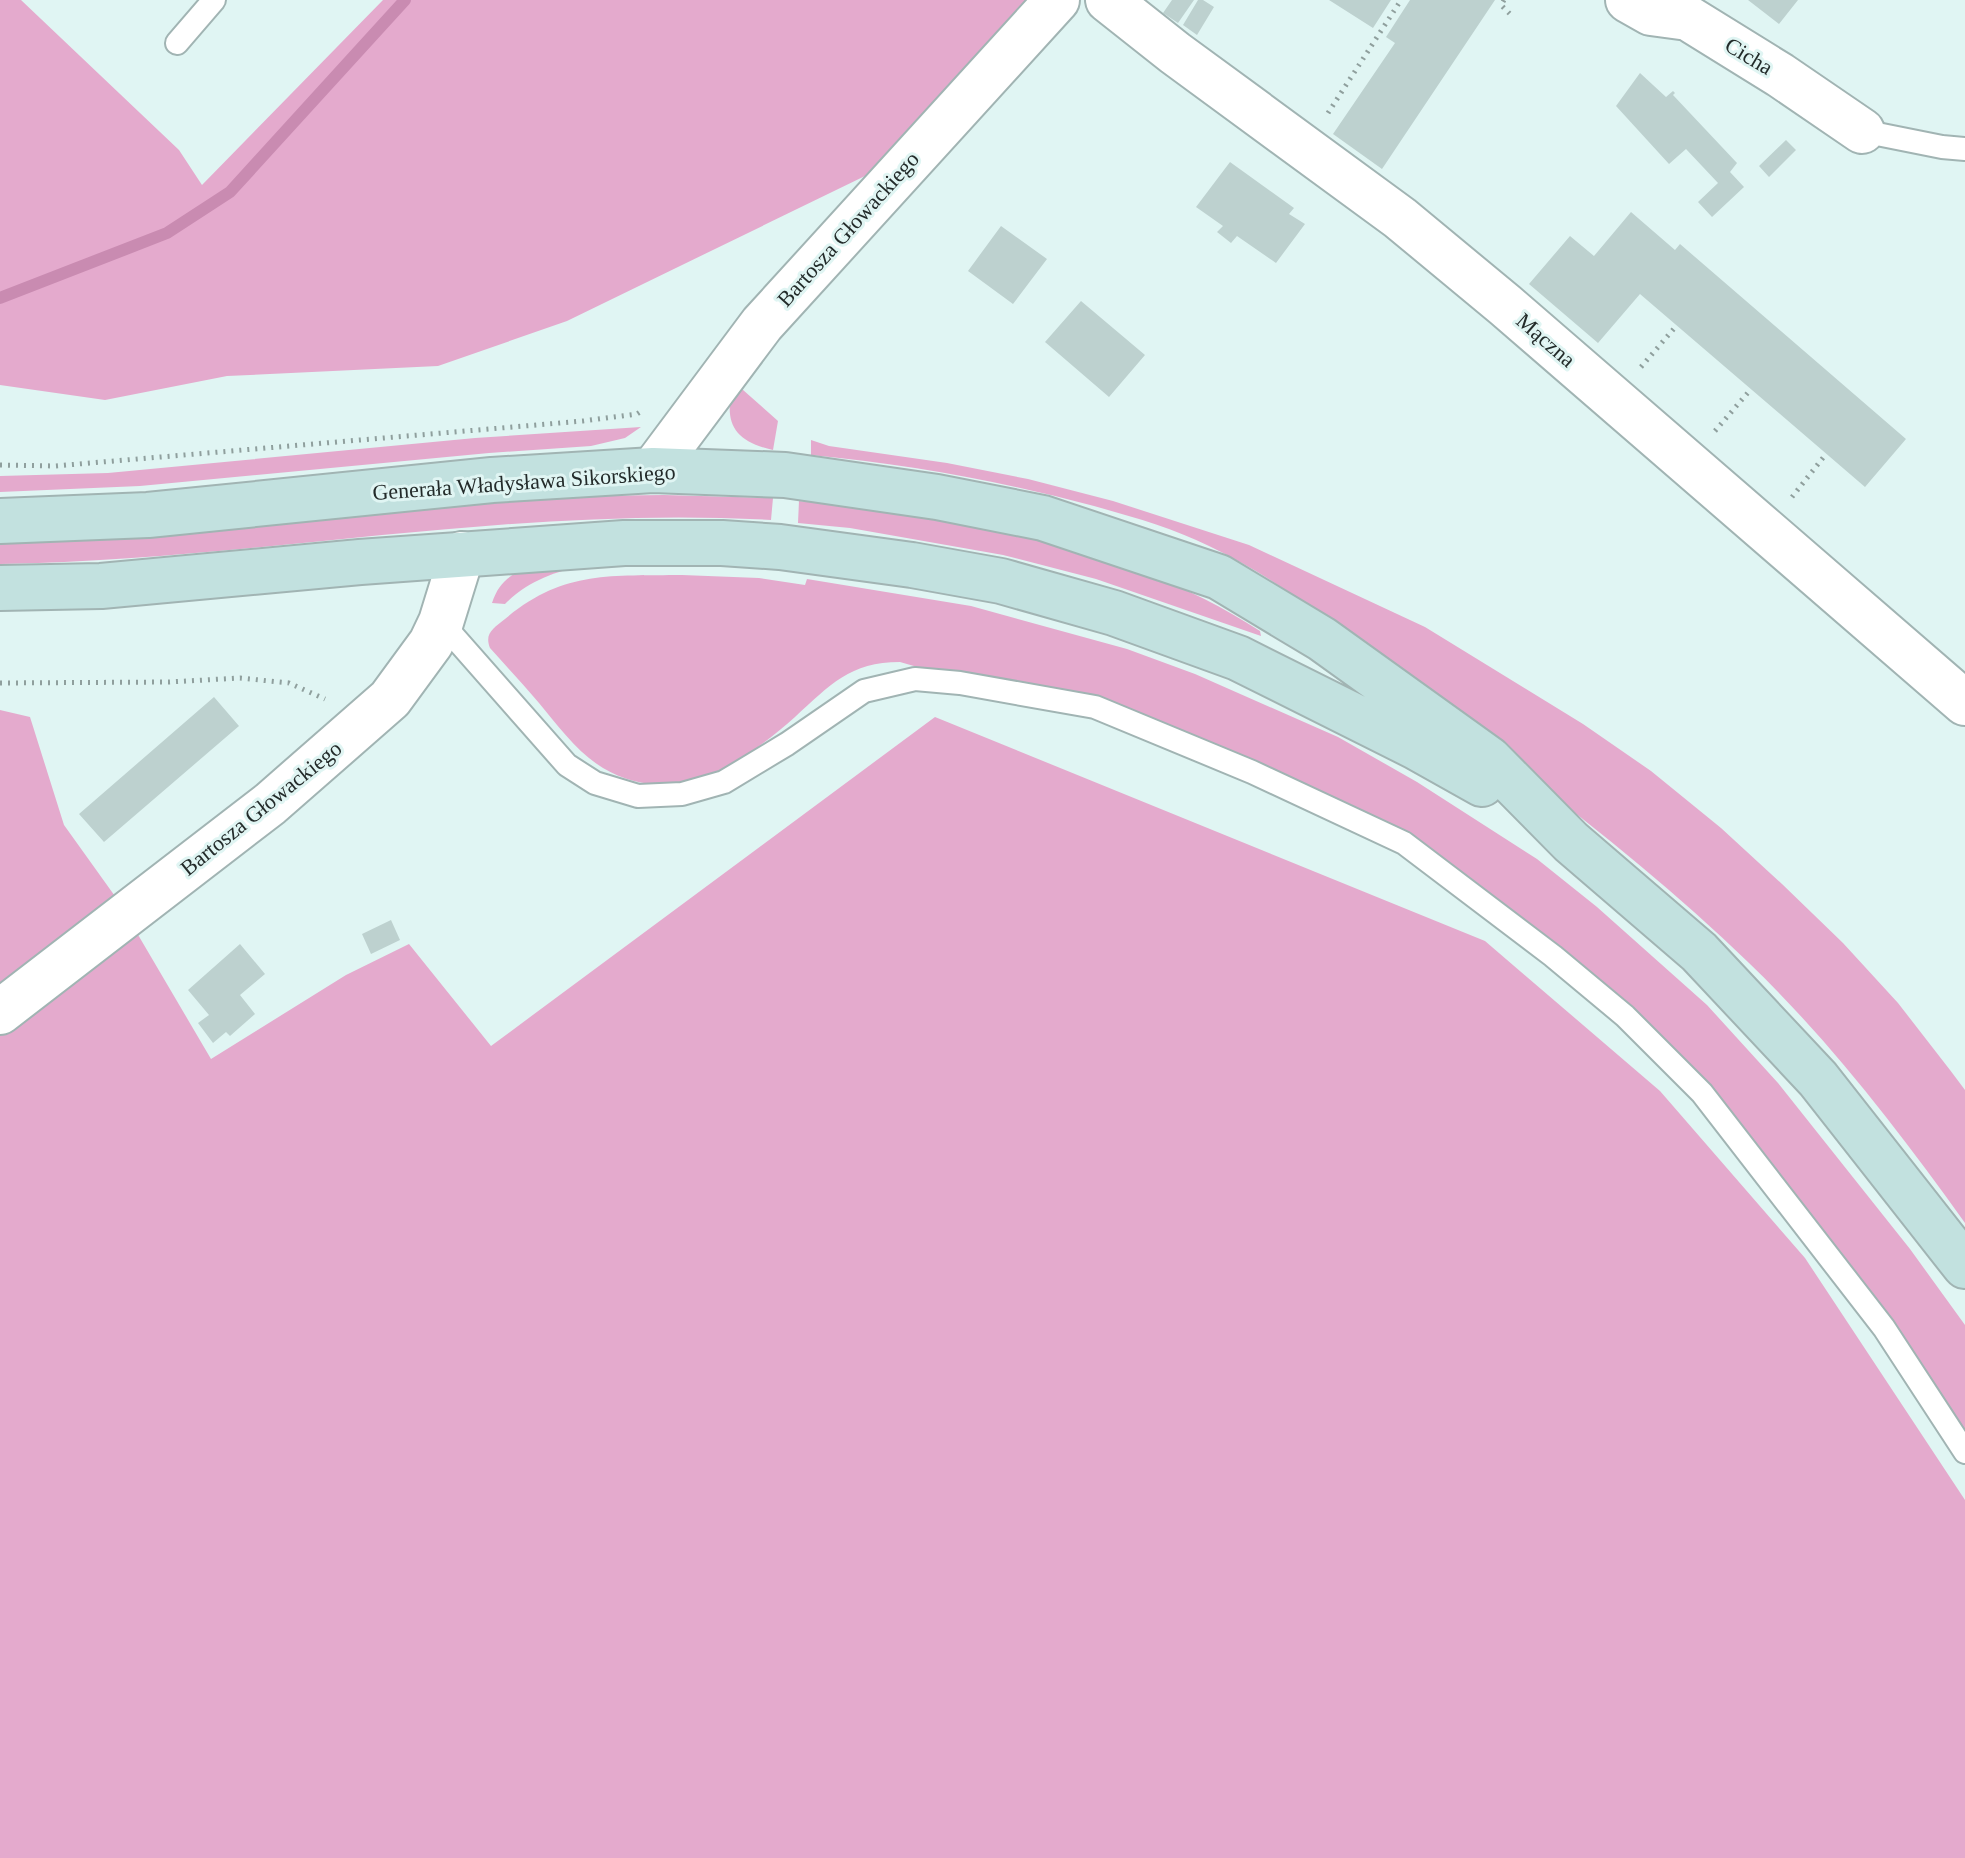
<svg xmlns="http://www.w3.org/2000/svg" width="1965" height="1858" font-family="'Times New Roman',serif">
	<rect width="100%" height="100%" fill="#e0f5f3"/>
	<path fill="#e4aacd" d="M0,0H21L179,150L202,185L383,0H1027L865,176L567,321L438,366L227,376L105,400L0,385Z
		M734,382L778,421L773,450C732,441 723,421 734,382Z
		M641,427L625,438L591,446L489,453L140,486L0,492V476L108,473L475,438Z
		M811,440L829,446L947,463L1028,479L1113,501L1249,545L1425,627L1583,724L1651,771L1721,828L1782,884L1843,943L1898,1003L1950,1070L1965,1090V1223C1900,1132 1830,1041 1749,963C1653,869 1544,789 1438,707C1365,651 1293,585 1209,546C1173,528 1133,517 1094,506C1001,481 907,464 811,455Z
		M664,495L773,498L771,520C513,505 258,560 0,564V542C222,538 442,495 664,495Z
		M799,501C953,515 1129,545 1260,631L1261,636L1096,579L1003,555L850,528L798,523Z
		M585,565C554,572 528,581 505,604L492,603C506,559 547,568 585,565Z
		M682,575L759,578L805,585L807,579L971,606L1127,649L1195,674L1338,737L1417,782L1537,859L1597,907L1707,1005L1778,1083L1910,1249L1965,1325V1438L1753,1139L1724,1102L1641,1020L1538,932L1230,757L900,662C850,662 830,685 795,717C742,764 674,810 603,768C578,753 558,726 539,703C523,684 506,666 490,648C484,633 494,628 505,619C563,570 611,576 682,575Z
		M0,710L30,717L64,825L117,899L211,1059L346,975L409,944L491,1046L935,717L1485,941L1660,1091L1805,1258L1965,1500V1858H0Z"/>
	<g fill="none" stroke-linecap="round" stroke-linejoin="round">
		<path stroke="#c98bb1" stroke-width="12" d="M0,298L167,233L230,192L405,0"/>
	</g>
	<path fill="#bdd1cf" d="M1172,0H1194L1178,23L1163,13Z
		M1198,0H1203L1214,7L1197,35L1183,25Z
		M1329,0H1391L1373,28Z
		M1410,0H1495L1382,169L1333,134L1395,43L1386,37Z
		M1748,0H1798L1779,24Z
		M1640,73L1666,97L1673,91L1675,93L1673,95L1737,163L1730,172L1744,187L1712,217L1698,202L1718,183L1686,149L1669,164L1616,106Z
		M1786,140L1796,150L1769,177L1759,166Z
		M1230,162L1294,208L1289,214L1305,224L1276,263L1237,236L1231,243L1217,232L1223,226L1196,207Z
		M1631,212L1675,250L1680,244L1906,439L1865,487L1640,294L1598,343L1529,284L1570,236L1594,256Z
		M1001,226L1047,259L1013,304L968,271Z
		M1081,301L1145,355L1109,397L1045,342Z
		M214,697L239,726L104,842L79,814Z
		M391,920L400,940L371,954L362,934Z
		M240,944L265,974L240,995L255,1014L230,1036L226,1032L213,1043L198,1023L209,1015L188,990Z"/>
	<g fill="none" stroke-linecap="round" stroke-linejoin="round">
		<g stroke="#a1b4b3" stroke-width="26">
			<path id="lane" d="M177,43L214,0
				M1862,131L1942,147L1965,149
				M441,622L567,765L595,783L638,796L682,794L724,782L787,744L864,691L915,679L960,683L1095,707L1252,772L1404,843L1553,956L1625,1016L1702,1093L1884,1328L1965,1452"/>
		</g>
		<g stroke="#a1b4b3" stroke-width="48">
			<path id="street" d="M1108,0L1175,53L1400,218L1505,305L1965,703
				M1628,0L1651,13L1688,18L1780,75L1862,131
				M653,470L762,324L1057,0
				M0,1012L270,804L390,699L431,643L441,622L462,554"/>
		</g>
		<g stroke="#a1b4b3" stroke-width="48">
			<path id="secondary" d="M0,521L148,515L492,480L653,470L785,475L937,497L1043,518L1219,577L1322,639L1489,759L1571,842L1699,952L1818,1079L1965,1266
				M0,588L101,586L360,562L624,543H722L780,547L912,565L1001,581L1114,613L1238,658L1416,747L1482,784"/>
		</g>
		<path stroke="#8f9f9d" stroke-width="5" stroke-dasharray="2 6" stroke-linecap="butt" d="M1504,0L1501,5L1512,16
			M1328,113L1401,0
			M1641,367L1677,325
			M1715,431L1751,389
			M0,465L55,466L583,421L637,414L640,412
			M1792,497L1826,454
			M0,683L169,682L240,678L289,683L325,699"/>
		<use href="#lane" stroke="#fff" stroke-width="22"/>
		<use href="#street" stroke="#fff" stroke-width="44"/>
		<use href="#secondary" stroke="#c2e1df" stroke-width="44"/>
	</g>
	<g text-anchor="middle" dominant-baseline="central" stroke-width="6" stroke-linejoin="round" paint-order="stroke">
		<g font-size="22" fill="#232b2a" stroke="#e0f5f3">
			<text transform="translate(1749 56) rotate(31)">Cicha</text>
			<text transform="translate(848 229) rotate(-48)">Bartosza Głowackiego</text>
			<text transform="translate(1546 340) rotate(41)">Mączna</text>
			<text transform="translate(524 482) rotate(-4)">Generała Władysława Sikorskiego</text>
			<text transform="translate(261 808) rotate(-39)">Bartosza Głowackiego</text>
		</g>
	</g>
</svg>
